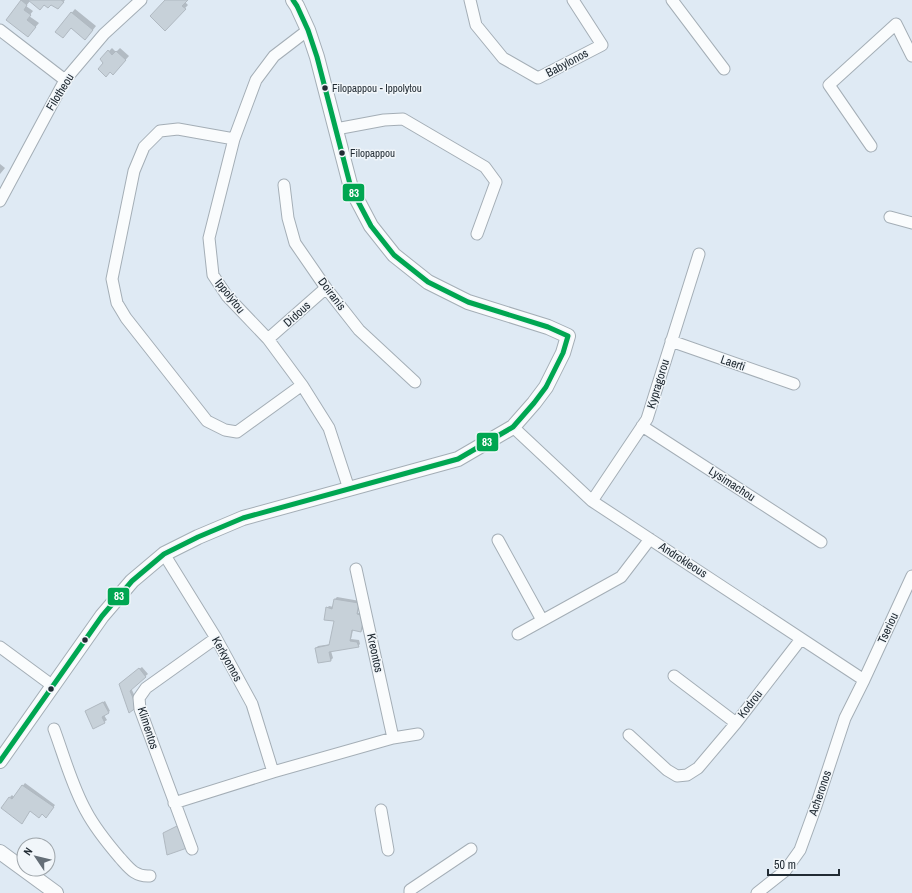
<svg xmlns="http://www.w3.org/2000/svg" width="912" height="893" font-family="'Archivo Narrow',sans-serif">
	<rect width="100%" height="100%" fill="#dfeaf4"/>
	<path fill="#0003" d="M22,0H65L61,5L45,4L30,1L26,6L33,11L29,16L39,23L31,32L7,20Z
		M167,0H187L185,2L188,5L165,29Z
		M75,9L96,26L89,35L71,27L56,31Z
		M112,48L116,52L120,48L129,56L113,74L101,59Z
		M0,164L5,168L0,174Z
		M337,597L360,601L358,613L366,614L363,629L361,631L353,630L351,639L359,640L360,644L358,646L331,651L333,658L331,660L316,648L318,646L331,644L335,621L327,608L329,606L334,607L335,599Z
		M142,667L148,674L131,688L139,705L137,707L122,682Z
		M105,701L110,711L104,715L107,720L104,722L86,711Z
		M25,783L55,805L48,814L30,810L24,820L10,797L12,795L14,797Z
		M181,824L187,848L164,833Z"/>
	<path fill="#c7d1d9" stroke="#b0b9c1" d="M21,0L27,5L24,10L31,15L27,20L36,27L28,37L6,20Z
		M28,0H61L64,2L58,9L51,5L48,8L44,5L40,10Z
		M165,0H188L182,6L186,9L165,31L150,16Z
		M71,12L93,30L85,40L71,28L63,38L55,32Z
		M108,50L112,55L116,51L126,60L113,75L110,72L106,77L98,69L103,63L100,59Z
		M334,599L359,603L357,614L364,616L361,632L352,630L350,641L357,642L359,647L329,652L331,661L318,663L315,648L329,645L334,621L324,620L326,607L332,609Z
		M139,668L146,677L130,691L137,707L129,713L119,684Z
		M103,702L109,713L102,717L105,723L93,729L85,711Z
		M22,785L54,807L46,818L42,814L39,818L30,811L22,824L1,808L9,797L12,799Z
		M179,825L187,848L167,855L163,833Z"/>
	<g fill="none" stroke-linecap="round" stroke-linejoin="round">
		<g stroke="#a4aeb6" stroke-width="13">
			<path id="minor" d="M470,0L476,25L503,58L538,78L602,45L573,0
				M672,0L724,69
				M0,30L65,80
				M308,30L274,56L256,80L234,139L209,238L213,275L227,296L268,339L302,385L329,428L349,489
				M336,129L384,120L403,119L485,167L496,182L477,234
				M234,139L178,129L160,131L144,147L134,171L112,279L117,303L126,318L207,421L225,430L237,432L302,385
				M871,146L829,85L896,24L912,56
				M284,185L288,218L295,243L326,288L359,330L415,382
				M0,201L65,80L104,34L141,0
				M890,217L912,223
				M268,339L326,288
				M671,341L794,384
				M642,426L821,542
				M513,427L592,501L864,680
				M592,501L647,419L699,254
				M498,540L542,620
				M164,554L216,638L252,704L273,772
				M356,569L393,738
				M518,634L621,577L650,539
				M0,647L53,686
				M674,676L736,723
				M54,729C64,756 72,786 86,811C95,828 108,844 120,858C129,868 135,877 150,876
				M629,735L667,770L677,776L687,775L698,768L736,723L801,639
				M174,803L273,772L393,738L418,734
				M381,810L388,850
				M192,849L140,709L139,698L146,688L216,638
				M410,893V890L471,849
				M757,893L785,871L800,850L816,806L845,718L864,680L912,576"/>
		</g>
		<g stroke="#a4aeb6" stroke-width="16">
			<path id="tertiary" d="M0,761L102,616L132,581L164,554L198,537L243,518L458,459L513,427L534,403L546,387L563,353L568,336L548,327L468,302L428,282L394,255L371,226L351,188L317,57L308,30L297,6L293,0
				M0,852L56,893"/>
		</g>
		<use href="#minor" stroke="#fafcfd" stroke-width="11"/>
		<use href="#tertiary" stroke="#fafcfd" stroke-width="14"/>
		<g stroke="#f1f6fa" stroke-width="8">
			<path id="bus-1" d="M0,761L102,616L132,581L164,554L198,537L243,518L458,459L513,427L534,403L546,387L563,353L568,336L548,327L468,302L428,282L394,255L371,226L351,188L317,57L308,30L297,6L293,0"/>
		</g>
		<use href="#bus-1" stroke="#00a651" stroke-width="5"/>
	</g>
	<g fill="#212b33" stroke="#f1f6fa" stroke-width="1.5">
		<circle cx="325" cy="88" r="3.5"/>
		<circle cx="342" cy="153" r="3.5"/>
		<circle cx="85" cy="640" r="3.5"/>
		<circle cx="51" cy="689" r="3.5"/>
	</g>
	<g text-anchor="middle" dominant-baseline="central" stroke-width="3" stroke-linejoin="round" paint-order="stroke">
		<g font-size="11" fill="#212b33" stroke="#f1f6fa" text-anchor="start">
			<text x="332" y="88">Filopappou - Ippolytou</text>
			<text x="350" y="153">Filopappou</text>
		</g>
		<g font-size="12" fill="#212b33" stroke="#f1f6fa">
			<text transform="translate(567 63) rotate(-28)">Babylonos</text>
			<text transform="translate(60 92) rotate(-58)">Filotheou</text>
			<text transform="translate(332 294) rotate(53)">Doiranis</text>
			<text transform="translate(230 296) rotate(52)">Ippolytou</text>
			<text transform="translate(297 314) rotate(-42)">Didous</text>
			<text transform="translate(733 363) rotate(19)">Laerti</text>
			<text transform="translate(658 384) rotate(-73)">Kypragorou</text>
			<text transform="translate(732 484) rotate(33)">Lysimachou</text>
			<text transform="translate(683 560) rotate(33)">Androkleous</text>
			<text transform="translate(888 628) rotate(-65)">Tseriou</text>
			<text transform="translate(375 653) rotate(78)">Kreontos</text>
			<text transform="translate(227 659) rotate(61)">Kerkyomos</text>
			<text transform="translate(750 704) rotate(-52)">Kodrou</text>
			<text transform="translate(148 728) rotate(72)">Klimentos</text>
			<text transform="translate(820 793) rotate(-71)">Acheronos</text>
		</g>
	</g>
	<g stroke="#f1f6fa" stroke-width="1.5">
		<rect x="342" y="183" width="23" height="19" rx="4" fill="#00a651"/>
		<rect x="476" y="432" width="23" height="20" rx="4" fill="#00a651"/>
		<rect x="107" y="587" width="23" height="19" rx="4" fill="#00a651"/>
	</g>
	<g font-size="11" text-anchor="middle" font-weight="bold" fill="#fff">
		<text x="354" y="197">83</text>
		<text x="487" y="446">83</text>
		<text x="119" y="600">83</text>
	</g>
	<g transform="translate(36 857) rotate(305)"><circle r="19" fill="#f1f6fa" stroke="#9ea5aa"/>
	<path d="M0-3L7 15L0 10L-7 15Z" fill="#646e77"/>
	<text y="-6" font-size="11" font-weight="bold" text-anchor="middle" fill="#212b33">N</text>
	</g>
	<path d="M768 869v6h71v-6" fill="none" stroke="#212b33" stroke-width="2"/>
	<text x="774" y="869" font-size="12" fill="#212b33" stroke="#f1f6fa" stroke-width="3" paint-order="stroke">50 m</text>
</svg>
